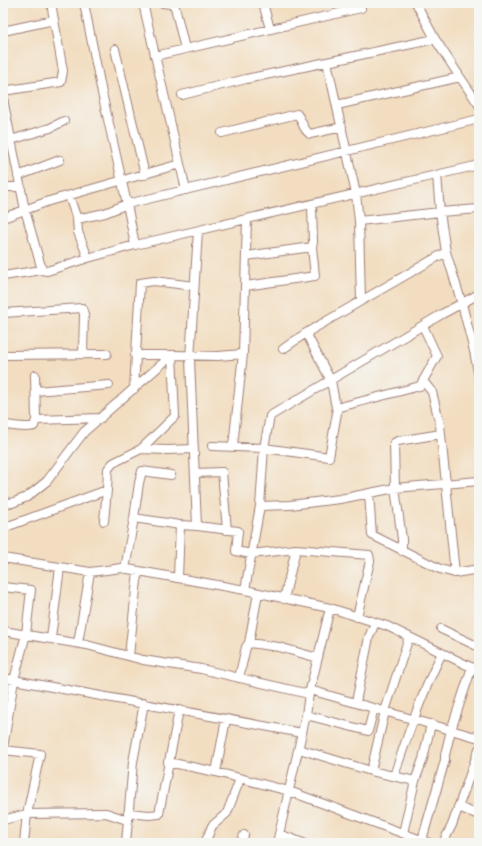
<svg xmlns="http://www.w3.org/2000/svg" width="482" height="846" font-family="Dekko,sans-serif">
	<rect width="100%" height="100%" fill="#f6f6f2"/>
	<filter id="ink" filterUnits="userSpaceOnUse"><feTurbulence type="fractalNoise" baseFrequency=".025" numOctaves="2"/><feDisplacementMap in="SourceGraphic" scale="8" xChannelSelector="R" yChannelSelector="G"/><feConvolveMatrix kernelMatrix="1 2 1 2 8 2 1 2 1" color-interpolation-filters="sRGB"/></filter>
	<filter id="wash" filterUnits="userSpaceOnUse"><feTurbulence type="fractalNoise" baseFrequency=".012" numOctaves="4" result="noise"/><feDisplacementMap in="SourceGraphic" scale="16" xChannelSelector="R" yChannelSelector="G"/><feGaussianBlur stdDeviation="0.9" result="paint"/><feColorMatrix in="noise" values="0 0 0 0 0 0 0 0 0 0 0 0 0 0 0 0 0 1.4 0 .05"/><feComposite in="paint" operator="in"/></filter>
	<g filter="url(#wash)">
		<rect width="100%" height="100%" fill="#f2ddc0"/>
	</g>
	<g filter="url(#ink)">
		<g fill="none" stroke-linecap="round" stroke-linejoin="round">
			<g stroke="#9e7e76" stroke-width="10">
				<path id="minor" d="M143,3L186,190
					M162,3L171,4L174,3
					M174,3L185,49
					M263,3L270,29
					M416,3L435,39
					M3,31L54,20
					M115,49L145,175
					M155,56L361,8L359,3
					M327,62L435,39L460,77
					M3,90L4,104L25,210L42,270
					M3,91L61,82L63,71L51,3
					M182,95L246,79L327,62L356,194L359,221L361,301L306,333L331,381L337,413L329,457L264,448L212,446
					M337,105L460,77L479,105
					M222,133L297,114C303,121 302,129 310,134L342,127
					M11,140L50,128L64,121
					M437,175L440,212L446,252
					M18,176L60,160
					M3,187H21
					M69,196L77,219L78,232L88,258
					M3,218L49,201L180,164
					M77,219L105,213L127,204L102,93L84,3
					M359,221L440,212L479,209
					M135,245L127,204L479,119
					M246,256L312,247
					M3,276L42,270L47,271L88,258L135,245L479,165
					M245,286L315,276L312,247L313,242L312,205
					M361,301L446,252L462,304L474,351L479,377
					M3,313L82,308L84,314L83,354
					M283,349L306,333
					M3,355L107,354
					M423,381L432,392L440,425L455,573L479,569
					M134,389L140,283L154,281L194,286
					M35,391L109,385
					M336,408L420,386L437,356L423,326
					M36,420L101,418
					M3,425C11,425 28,429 34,426L36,420L35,375
					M233,446L243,354L247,219
					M141,449L167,450L194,449
					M195,473L222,472L227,530
					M369,494L372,535L440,569L455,573
					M3,502L12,503L27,497L47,481L84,432L172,355L218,356L243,354
					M260,506L290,505L340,499L395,488L479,481
					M134,518L139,483L142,471L171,475
					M104,521L107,490
					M197,526L238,531L236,551L251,554L296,549L369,555L370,561L357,617
					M3,528L107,490L108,469L113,463L141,449L175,416L172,355H135
					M402,551V539L395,488L394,443L398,441L441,434
					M3,558L90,572L122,568L245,590L330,608L309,694L306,715L277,843
					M125,569L134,518L180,525
					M178,578L180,525L197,526L190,359L198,231
					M3,587L31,590L26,634L14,680L3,748
					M245,590L260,506L264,448L270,416L442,314L479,294
					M284,599L296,549
					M330,608L387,626L479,671
					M441,629L479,647
					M3,631L87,645L143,660L201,669L309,694
					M51,638L60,567
					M78,643L90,572
					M249,643L279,647L318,658
					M129,656L138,571
					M3,678L302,733
					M239,678L246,647L249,643L258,593
					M310,690L479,738
					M356,702L369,637L375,623
					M306,715L368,731L374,708
					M299,749L371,771L415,781
					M3,750L40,754L27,814L3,820
					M168,762L216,772L289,791L429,843
					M371,771L385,711L409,637
					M216,772L226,719
					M394,776C408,734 422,693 442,653
					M458,807L479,815
					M128,813L149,815L159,814L179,710
					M403,833L415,781L423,759L431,724
					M279,834L303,843
					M422,840L445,760V755L451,730L472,667
					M24,843L27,814L106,813L127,820
					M126,843L133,762L144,703
					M205,843L212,826L227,813L240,779
					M241,843L244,835
					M443,843L452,825L479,749"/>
			</g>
			<use href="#minor" stroke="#fff" stroke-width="8"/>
		</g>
	</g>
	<rect width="482" height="846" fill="none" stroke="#f6f6f2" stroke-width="16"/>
</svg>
